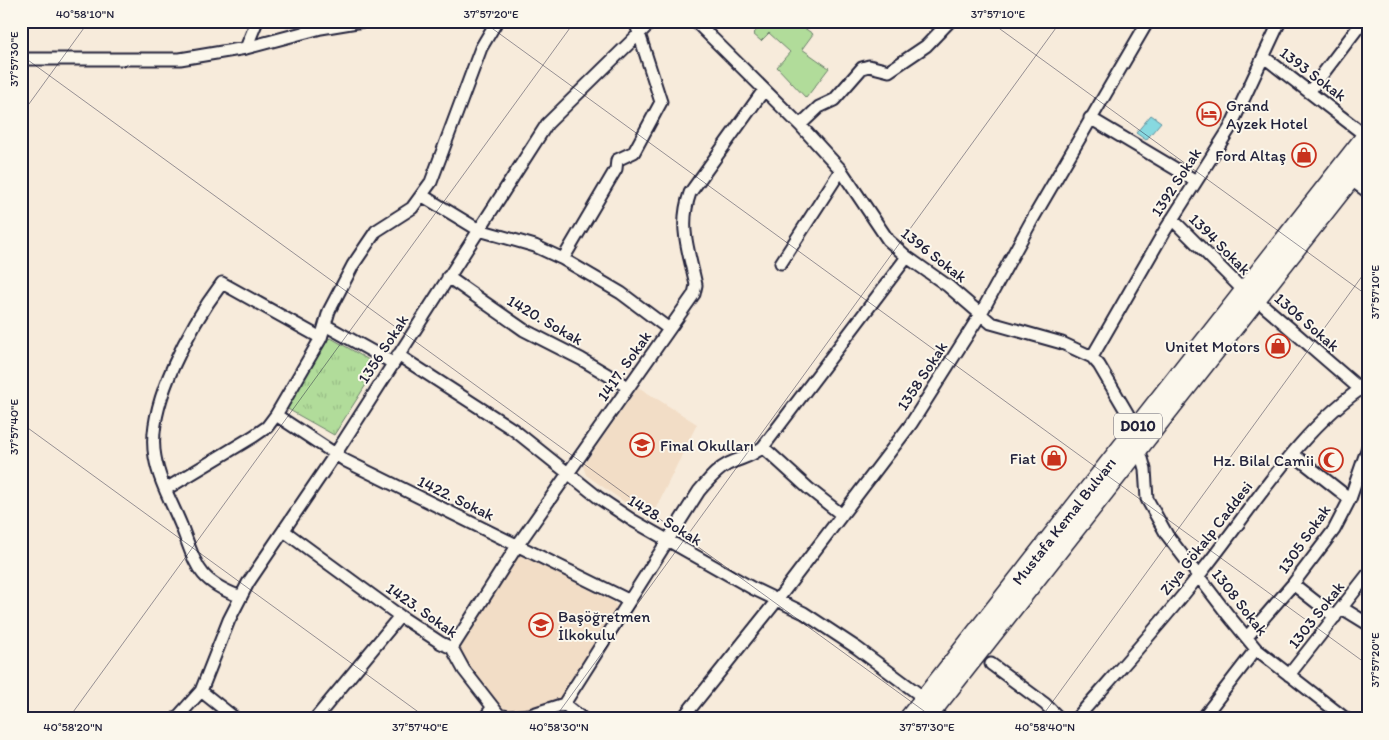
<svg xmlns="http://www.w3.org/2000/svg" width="1389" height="740" font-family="Itim,sans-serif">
	<defs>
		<pattern id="park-tufts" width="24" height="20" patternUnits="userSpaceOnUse" patternTransform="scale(1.25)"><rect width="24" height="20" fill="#b1dc9a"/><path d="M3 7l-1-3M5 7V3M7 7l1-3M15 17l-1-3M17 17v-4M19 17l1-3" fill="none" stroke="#98bc86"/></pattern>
	</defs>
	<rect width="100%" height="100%" fill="#f7ebdb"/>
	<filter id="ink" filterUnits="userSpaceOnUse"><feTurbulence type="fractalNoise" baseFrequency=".02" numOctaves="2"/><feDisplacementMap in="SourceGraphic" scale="10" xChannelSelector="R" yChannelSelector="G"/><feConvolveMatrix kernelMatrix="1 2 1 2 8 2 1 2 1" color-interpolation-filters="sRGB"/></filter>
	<g filter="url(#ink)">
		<path fill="#f2ddc6" d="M638,387L697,424L650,520L586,475L583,466Z
			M519,554L612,601L619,608L583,661L561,702L528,712H503L459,651Z"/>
		<path fill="#b1dc9a" stroke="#6a7f6a" d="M759,21H794L813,34L802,49L829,68L806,98L777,67L790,52L769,33L761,41L753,34L762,25Z"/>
		<path fill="url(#park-tufts)" stroke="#6a7f6a" d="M331,338L374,363L376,369L334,435L284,407L325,340Z"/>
		<path fill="#87d9e0" stroke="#5f909e" d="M1151,115L1161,122L1146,140L1136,133Z"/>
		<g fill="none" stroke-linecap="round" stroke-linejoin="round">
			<g stroke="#22223b" stroke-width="15">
				<path id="minor" d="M695,21L800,125L841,170L888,240L907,257L948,286L991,323L1062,343L1092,357L1099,365L1136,428
					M246,48L257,21
					M1264,57L1366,136
					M21,59H180L246,48L321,28L363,21
					M1309,92L1363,21
					M1090,118L1196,181
					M800,125L819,107L834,100L862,68L869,66L889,71L926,46L950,21
					M1350,179L1368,192
					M423,196L479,230L535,246L563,259L621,293L669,329
					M1172,219L1244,291
					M563,259L606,186L616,169L617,160L634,152L661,102L635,21
					M781,263L841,170
					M448,277L524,330L581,359L628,387
					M1256,299L1360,389
					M325,325L393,363
					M398,355L514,430L599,498L632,520L752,588L804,613L857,648L924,698
					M1092,357L1164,232L1230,128L1280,21
					M276,415L346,461L628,600
					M763,447L808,488L842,515
					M1139,448L1145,469L1147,499L1167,535L1228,615L1256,649L1346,719
					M1293,454L1350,499
					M166,489L254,436L267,427L276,415L321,338L329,311L353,265L376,231L412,208L431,182L481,48L497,21
					M284,531L400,616L441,643L452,648L464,670L499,715L509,717L530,715L564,704L583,719
					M1293,584L1335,617
					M241,597C196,580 197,566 181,525C172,503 159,481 155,457C145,406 192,323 222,283L321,338
					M1342,608L1368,624
					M1247,637L1293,584L1334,530L1350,499L1368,447
					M452,648L517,546L694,294L696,285C689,251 678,227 690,193L764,90
					M991,664L1045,704L1060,719
					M1289,675L1368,574
					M201,691L236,719
					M564,704L699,491C708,481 716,470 728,464C742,457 748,459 763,447L907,257
					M176,719L201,691L229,620L248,583L336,453L547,124L652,21
					M315,719L400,616
					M484,719L492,708
					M682,719L778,599L911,424L980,315L1032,220L1148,21
					M1076,719C1118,671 1161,624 1200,574C1251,511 1299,428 1368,384
					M1202,719L1256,649"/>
			</g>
			<g stroke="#22223b" stroke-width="21">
				<g id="highway">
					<path id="s1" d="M908,719L1368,133"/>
					<path d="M926,719L1368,157"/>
				</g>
			</g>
			<use href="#minor" stroke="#fbf7ec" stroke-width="11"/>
			<use href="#highway" stroke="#fbf7ec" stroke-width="18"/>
		</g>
	</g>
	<path fill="none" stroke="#22223b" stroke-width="1" stroke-opacity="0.45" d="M482,21L1368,665M989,21L1368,296M21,55L935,719M21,115L89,21M21,423L428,719M68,719L575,21M554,719L1061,21M1040,719L1368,268"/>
	<defs>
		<g id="hotel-ring" transform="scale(1.25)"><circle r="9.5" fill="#fbf7ec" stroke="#c8321e" stroke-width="1.5"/><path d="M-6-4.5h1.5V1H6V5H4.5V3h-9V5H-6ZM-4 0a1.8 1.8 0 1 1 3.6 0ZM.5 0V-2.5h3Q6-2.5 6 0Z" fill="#c8321e"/></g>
		<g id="shop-ring" transform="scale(1.25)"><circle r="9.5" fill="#fbf7ec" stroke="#c8321e" stroke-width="1.5"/><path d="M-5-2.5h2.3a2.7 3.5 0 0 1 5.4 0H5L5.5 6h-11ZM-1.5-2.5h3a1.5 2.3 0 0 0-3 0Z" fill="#c8321e"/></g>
		<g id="school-ring" transform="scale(1.25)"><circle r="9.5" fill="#fbf7ec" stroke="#c8321e" stroke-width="1.5"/><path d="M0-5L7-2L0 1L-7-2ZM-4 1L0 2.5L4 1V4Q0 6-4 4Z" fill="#c8321e"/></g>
		<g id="mosque-ring" transform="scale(1.25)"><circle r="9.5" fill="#fbf7ec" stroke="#c8321e" stroke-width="1.5"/><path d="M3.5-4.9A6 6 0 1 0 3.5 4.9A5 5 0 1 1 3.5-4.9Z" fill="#c8321e"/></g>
	</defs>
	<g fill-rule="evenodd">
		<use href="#hotel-ring" x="1209" y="114"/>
		<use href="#shop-ring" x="1304" y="155"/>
		<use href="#shop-ring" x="1278" y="346"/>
		<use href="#school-ring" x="642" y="445"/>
		<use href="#shop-ring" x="1054" y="458"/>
		<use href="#mosque-ring" x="1331" y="460"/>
		<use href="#school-ring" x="541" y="625"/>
	</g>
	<g text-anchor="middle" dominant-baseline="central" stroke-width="4" stroke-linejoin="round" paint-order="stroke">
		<rect fill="#fbf7ec" stroke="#636270" stroke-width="1" x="1114" y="413.5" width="48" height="25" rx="4"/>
		<g font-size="15" font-weight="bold" fill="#22223b">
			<text x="1138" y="426">D010</text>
		</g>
		<g font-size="16" fill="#22223b" stroke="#fbf7ec">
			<text transform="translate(1313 74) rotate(37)">1393 Sokak</text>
			<text transform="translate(1176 182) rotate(-57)">1392 Sokak</text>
			<text transform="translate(1220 244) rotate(45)">1394 Sokak</text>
			<text transform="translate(934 255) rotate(38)">1396 Sokak</text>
			<text transform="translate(545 320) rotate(30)">1420. Sokak</text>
			<text transform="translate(1307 322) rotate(41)">1306 Sokak</text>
			<text transform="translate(383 349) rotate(-57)">1356 Sokak</text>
			<text transform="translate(624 366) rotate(-55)">1417. Sokak</text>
			<text transform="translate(922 376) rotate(-57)">1358 Sokak</text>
			<text transform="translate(456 498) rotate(26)">1422. Sokak</text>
			<text transform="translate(665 520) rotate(31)">1428. Sokak</text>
			<text stroke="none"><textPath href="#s1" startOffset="252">Mustafa Kemal Bulvarı</textPath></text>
			<text transform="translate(1206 538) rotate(-52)">Ziya Gökalp Caddesi</text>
			<text transform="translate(1304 539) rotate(-55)">1305 Sokak</text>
			<text transform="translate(1240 602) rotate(52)">1308 Sokak</text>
			<text transform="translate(422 610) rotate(35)">1423. Sokak</text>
			<text transform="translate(1316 615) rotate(-52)">1303 Sokak</text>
		</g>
		<g font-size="16" fill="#22223b" stroke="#fbf7ec" text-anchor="end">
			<text x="1226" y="105" text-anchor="start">Grand<tspan x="1226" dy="18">Ayzek Hotel</tspan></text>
			<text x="1286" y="155">Ford Altaş</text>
			<text x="1260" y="346">Unitet Motors</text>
			<text x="660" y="445" text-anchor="start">Final Okulları</text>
			<text x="1036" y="458">Fiat</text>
			<text x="1314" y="460">Hz. Bilal Camii</text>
			<text x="558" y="616" text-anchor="start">Başöğretmen<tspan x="558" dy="18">İlkokulu</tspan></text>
		</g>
	</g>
	<rect width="1389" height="740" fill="none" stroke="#fbf7ec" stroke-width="55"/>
	<rect x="28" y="28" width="1334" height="684" fill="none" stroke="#22223b" stroke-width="2"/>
	<g font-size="12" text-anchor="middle" fill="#22223b">
		<text x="85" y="18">40°58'10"N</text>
		<text x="491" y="18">37°57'20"E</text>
		<text x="998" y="18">37°57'10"E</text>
		<text transform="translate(14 59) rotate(-90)" y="4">37°57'30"E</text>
		<text transform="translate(1375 292) rotate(-90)" y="4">37°57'10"E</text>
		<text transform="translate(14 427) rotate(-90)" y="4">37°57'40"E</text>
		<text transform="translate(1375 660) rotate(-90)" y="4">37°57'20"E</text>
		<text x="73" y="731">40°58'20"N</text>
		<text x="420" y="731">37°57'40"E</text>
		<text x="559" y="731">40°58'30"N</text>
		<text x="927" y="731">37°57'30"E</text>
		<text x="1045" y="731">40°58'40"N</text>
	</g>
</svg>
